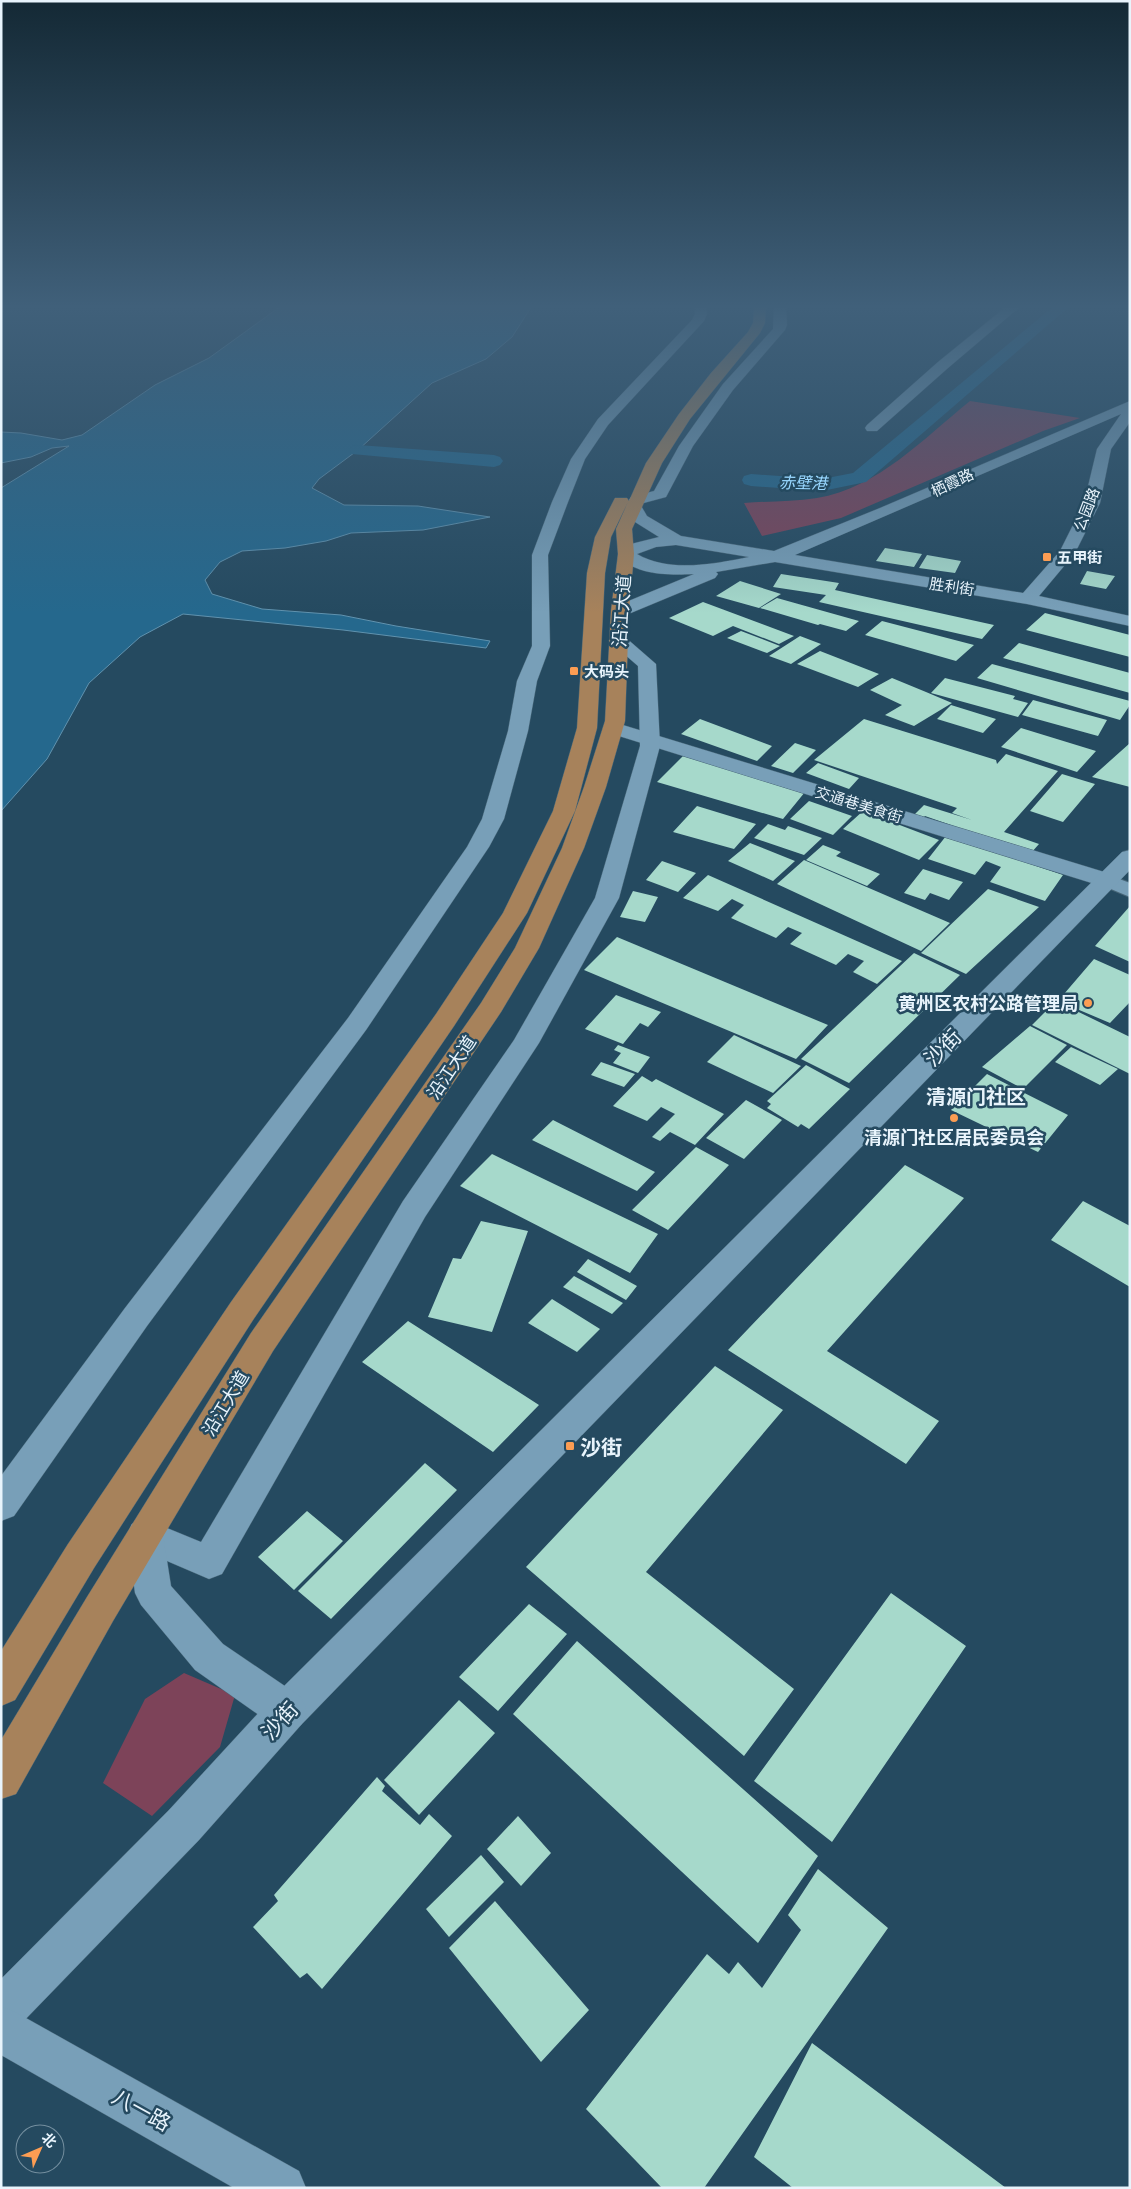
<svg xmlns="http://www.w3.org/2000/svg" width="1131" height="2189" font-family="Barlow,'Noto Sans SC',sans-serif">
	<rect width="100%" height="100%" fill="#254a60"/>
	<path fill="#7d4359" d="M970,401L1080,418L1043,431L841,518L762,536L744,503C768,501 793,502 817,498C878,488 924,438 970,401Z
		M184,1673L235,1695L220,1747L152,1816L103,1783L145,1699Z"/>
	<path fill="#25688d" stroke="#6092ae" d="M281,306H532L512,337L486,359L432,383L358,450L319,479L312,488L344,505L418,506L490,517L423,530L351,533L326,541L285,548L242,551L220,562L205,580L212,594L262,609L341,615L396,626L490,641L486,648L343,630L183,614L140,637L89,683L47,759L1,811V488L69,446L52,448L31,457L1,463V432L21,433L62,440L82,435L155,385L209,358Z"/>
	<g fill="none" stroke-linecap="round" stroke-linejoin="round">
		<path fill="#25688d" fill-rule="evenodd" d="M1054,306H1070L866,482L822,491L751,486L744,484L742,480L744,476L751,474L822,479L853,473Z
			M358,445L494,455L500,457L503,461L500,465L494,467L352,454L349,450L352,446Z"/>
	</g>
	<path fill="#a6d9cb" d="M885,548L922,554L914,567L876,561Z
		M927,555L961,561L955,573L919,568Z
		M1087,571L1115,576L1106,589L1080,584Z
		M781,574L839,583L835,590L994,625L982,639L819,602L826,595L773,587Z
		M740,581L781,594L759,608L716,596Z
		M777,598L859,621L846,631L820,624L818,625L760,608Z
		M703,602L794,636L779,644L733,626L713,636L669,618Z
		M1045,613L1130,635V657L1026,630Z
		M882,621L974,645L956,661L865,635Z
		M741,631L780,646L767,653L727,638Z
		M800,636L821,644L791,664L769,656Z
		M1019,643L1130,673V693L1003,658Z
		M820,651L879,674L858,687L797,664Z
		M992,664L1130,701V705L1120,720L977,678Z
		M892,678L926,692L952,703L914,726L885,715L902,705L870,690Z
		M945,678L1015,696L1013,699L1028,703L1018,717L931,693Z
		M1033,700L1107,720L1098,736L1022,715Z
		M951,705L996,719L983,733L937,719Z
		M700,719L772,746L757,761L681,734Z
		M864,719L996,760L997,764L1006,754L1058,771L1004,832L1039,844L1031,853L925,816L923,818L914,815L924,805L972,820L952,813L957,808L814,760Z
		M1021,728L1096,751L1077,772L1001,747Z
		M795,743L816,750L793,773L771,766Z
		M1130,743V787L1092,777Z
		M683,756L805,792L783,819L657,782Z
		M818,763L859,778L849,789L806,773Z
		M1062,774L1095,784L1063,822L1030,811Z
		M809,801L852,816L833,835L790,819Z
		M697,806L756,824L734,849L673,832Z
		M863,811L939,840L919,860L843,829Z
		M768,824L785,830L788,826L822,838L804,855L754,838Z
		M946,836L1063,875L1045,901L990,882L1001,867L986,861L975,875L928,859Z
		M750,843L795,861L773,881L728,861Z
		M823,845L841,852L836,856L880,874L867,886L806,860Z
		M804,860L950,923L921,951L777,884Z
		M662,861L696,873L678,892L646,880Z
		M923,869L963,882L949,900L930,893L925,900L904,893Z
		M708,875L902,961L877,984L853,972L864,961L848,954L836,965L790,944L802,933L788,927L776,938L731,918L744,905L732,899L718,911L683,898Z
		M988,889L1039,907L966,974L921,953Z
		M633,891L658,897L645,922L620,917Z
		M1130,906V962L1095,946Z
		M617,937L828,1025L796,1059L584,970Z
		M914,953L960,975L849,1083L801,1059Z
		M1094,959L1130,975V1002L1110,1023L1058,1001Z
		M616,995L661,1012L648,1027L640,1023L623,1044L585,1029Z
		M1056,1001L1130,1037V1074L1032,1025Z
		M1030,1026L1067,1045L1023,1089L982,1067Z
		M734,1035L801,1066L773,1093L707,1062Z
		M618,1045L650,1057L638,1073L613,1063L621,1053L614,1050Z
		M1071,1047L1118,1069L1100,1085L1055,1062Z
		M601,1062L635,1074L624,1087L591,1075Z
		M806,1065L850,1089L809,1129L801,1124L798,1127L767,1108L771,1104L767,1101Z
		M987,1074L1068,1115L1038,1152L951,1110Z
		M642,1076L652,1082L656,1079L724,1114L695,1145L670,1132L660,1141L652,1137L675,1114L661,1107L647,1121L613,1106Z
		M746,1100L782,1120L744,1159L706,1138Z
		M553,1120L655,1172L637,1191L532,1140Z
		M696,1147L729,1165L668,1230L632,1210Z
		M492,1154L658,1234L630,1273L460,1186Z
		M905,1165L964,1198L827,1351L939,1421L906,1464L728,1350Z
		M1083,1201L1130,1226V1287L1051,1240Z
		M481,1221L528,1231L492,1332L428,1317L453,1258L461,1259Z
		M588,1259L637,1286L626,1300L577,1272Z
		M574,1276L623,1303L612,1314L563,1287Z
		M552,1299L600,1329L577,1352L528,1323Z
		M408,1321L539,1405L493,1452L362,1362Z
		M715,1366L783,1410L646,1572L794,1689L744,1756L526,1567Z
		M425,1463L457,1490L331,1619L298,1591Z
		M307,1511L343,1541L294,1590L258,1557Z
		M891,1593L966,1646L832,1842L754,1781Z
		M529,1604L567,1634L498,1711L459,1677Z
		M577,1641L818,1856L758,1943L513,1714Z
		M459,1700L495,1733L419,1815L384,1780Z
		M377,1777L385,1786L382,1791L420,1825L429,1814L452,1836L322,1989L307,1973L300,1978L253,1927L278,1901L274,1895Z
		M518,1816L551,1853L521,1886L487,1849Z
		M481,1855L504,1882L449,1937L426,1909Z
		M818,1869L888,1928L704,2188H662L586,2109L707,1954L729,1974L738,1962L762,1988L801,1930L788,1915Z
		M495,1901L589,2010L541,2062L449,1948Z
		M812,2043L1006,2188H793L754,2157Z"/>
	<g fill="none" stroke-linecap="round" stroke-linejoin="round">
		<g stroke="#476678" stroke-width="2">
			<path id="pedestrian" d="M1106,874L1130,883V897L1099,884L1095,880L1099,876Z"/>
		</g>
		<g stroke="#476678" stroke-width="1">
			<path id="minor" d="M613,722L1114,875L1118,880L1114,885L1106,887L1098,885L606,732L603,728L606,724Z"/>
		</g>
		<g stroke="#476678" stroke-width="1">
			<path id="tertiary" d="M694,306H706L707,314L704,321L608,425L585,459L568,502L548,555L550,646L537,681L528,731L504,819L489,847L366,1030L147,1326L14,1516L1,1521V1476L125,1308L348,1018L467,847L482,819L508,731L517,681L532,646V555L552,502L571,459L598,419L692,320L695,314Z
				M774,306H786L787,325L785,330L733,390L693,446L666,497L640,504L647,516L681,536L774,551L880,508L1130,401V422L1111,449L1100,503L1075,553L1039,596L1130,616V626L1027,604L775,562L716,572L718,574L715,578L626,615L620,616L614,615L611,611L614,607L694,574C670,575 633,576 618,554L627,545L659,537L635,522L626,506L631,502L629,500L631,497L654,491L679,446L723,384L773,329ZM1121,414L1097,449L1084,503L1060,551L1023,593L795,555ZM676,545L749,557C714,564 669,573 637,554L656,547Z
				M1007,306H1021L948,368L877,431H867L865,428L867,425L938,362Z
				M618,635L625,637L656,664L660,746L619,898L539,1043L425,1217L222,1574L209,1579L132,1546L127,1535L132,1524L145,1519L201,1542L403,1201L514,1040L595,898L640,746L638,666L609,641L611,637Z
				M1130,850V870L301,1725L199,1840L17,2028L1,2035V1979L169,1810L273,1697L1122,852Z"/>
		</g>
		<g stroke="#476678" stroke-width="1">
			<path id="secondary" d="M145,1519L158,1524L163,1535L171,1586L223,1644L301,1697L307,1711L301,1725L287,1731L273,1725L195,1670L141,1605L135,1593L127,1535L132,1524Z
				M1,2006L17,2013L299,2171L306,2188H234L1,2055Z"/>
		</g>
		<g stroke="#476678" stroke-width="1">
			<path id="primary" d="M754,306H766L765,323L760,333L690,419L662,463L632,529L634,554L629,611L625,721L606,787L584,848L539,948L501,1012L273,1351L113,1621L16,1794L1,1799V1740L87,1597L251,1333L481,1003L515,948L562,848L584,787L605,721L611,611L618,554L616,529L628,502L611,537L605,573L597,728L575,811L527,913L454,1026L253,1320L94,1568L15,1700L1,1706V1651L68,1544L231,1302L436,1014L503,913L553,811L577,728L587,573L595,537L615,498H627L629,501L646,463L679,414L711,373L748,332L753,323Z"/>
		</g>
		<use href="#pedestrian" fill="#789fb8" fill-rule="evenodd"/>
		<use href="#minor" fill="#789fb8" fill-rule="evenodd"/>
		<use href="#tertiary" fill="#789fb8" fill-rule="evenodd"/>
		<use href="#secondary" fill="#789fb8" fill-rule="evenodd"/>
		<use href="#primary" fill="#a7825b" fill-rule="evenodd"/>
	</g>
	<linearGradient id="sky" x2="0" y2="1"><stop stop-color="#142935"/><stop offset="0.5" stop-color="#40607a"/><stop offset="1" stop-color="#40607a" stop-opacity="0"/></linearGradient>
	<rect width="1131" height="613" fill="url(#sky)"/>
	<g fill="#fc9d53" stroke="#254a60" stroke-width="2">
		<rect x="1042" y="552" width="10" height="10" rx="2.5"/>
		<rect x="569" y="666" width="10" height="10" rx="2.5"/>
		<circle cx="1088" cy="1003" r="5"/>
		<circle cx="954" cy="1118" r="5"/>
		<rect x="565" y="1441" width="10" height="10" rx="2.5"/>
	</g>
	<g text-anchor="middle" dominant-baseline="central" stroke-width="5" stroke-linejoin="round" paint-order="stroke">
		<g font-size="15" fill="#e8f4fc" stroke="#254a60">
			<text transform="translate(952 482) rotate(-25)">栖霞路</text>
			<text transform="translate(1086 509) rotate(-69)">公园路</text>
			<text transform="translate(952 586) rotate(9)">胜利街</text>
			<text transform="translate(859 804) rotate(17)">交通巷美食街</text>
		</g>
		<g font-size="15" font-weight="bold" fill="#e8f4fc" stroke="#254a60" text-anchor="start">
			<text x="1057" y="557">五甲街</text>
			<text x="584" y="671">大码头</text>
		</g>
		<g font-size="16" font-style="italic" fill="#98d7ff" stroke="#254a60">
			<text transform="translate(803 482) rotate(1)">赤壁港</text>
		</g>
		<g font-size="18" fill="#e8f4fc" stroke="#254a60">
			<text transform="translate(621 611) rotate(-86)">沿江大道</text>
			<text transform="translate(451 1067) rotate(-56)">沿江大道</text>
			<text transform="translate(225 1403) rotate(-59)">沿江大道</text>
		</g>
		<g font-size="18" font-weight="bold" fill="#e8f4fc" stroke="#254a60" text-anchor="end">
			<text x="1078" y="1003">黄州区农村公路管理局</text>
			<text x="954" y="1137" text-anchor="middle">清源门社区居民委员会</text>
		</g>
		<g font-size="20" font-weight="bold" fill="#e8f4fc" stroke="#254a60">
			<text x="976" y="1096">清源门社区</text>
		</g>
		<g font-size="21" fill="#e8f4fc" stroke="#254a60">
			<text transform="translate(942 1047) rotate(-45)">沙街</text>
			<text transform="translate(279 1720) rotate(-47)">沙街</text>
			<text transform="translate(142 2109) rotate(29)">八一路</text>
		</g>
		<g font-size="21" font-weight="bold" fill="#e8f4fc" stroke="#254a60" text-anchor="start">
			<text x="580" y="1446">沙街</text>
		</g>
	</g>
	<rect width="1131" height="2189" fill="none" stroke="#e8f4fc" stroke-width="5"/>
	<g transform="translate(40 2149) rotate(45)"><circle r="24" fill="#254a60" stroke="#738e9e"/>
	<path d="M0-4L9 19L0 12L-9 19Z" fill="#fc9d53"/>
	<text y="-8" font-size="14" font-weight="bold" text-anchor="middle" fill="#e8f4fc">北</text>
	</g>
</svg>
